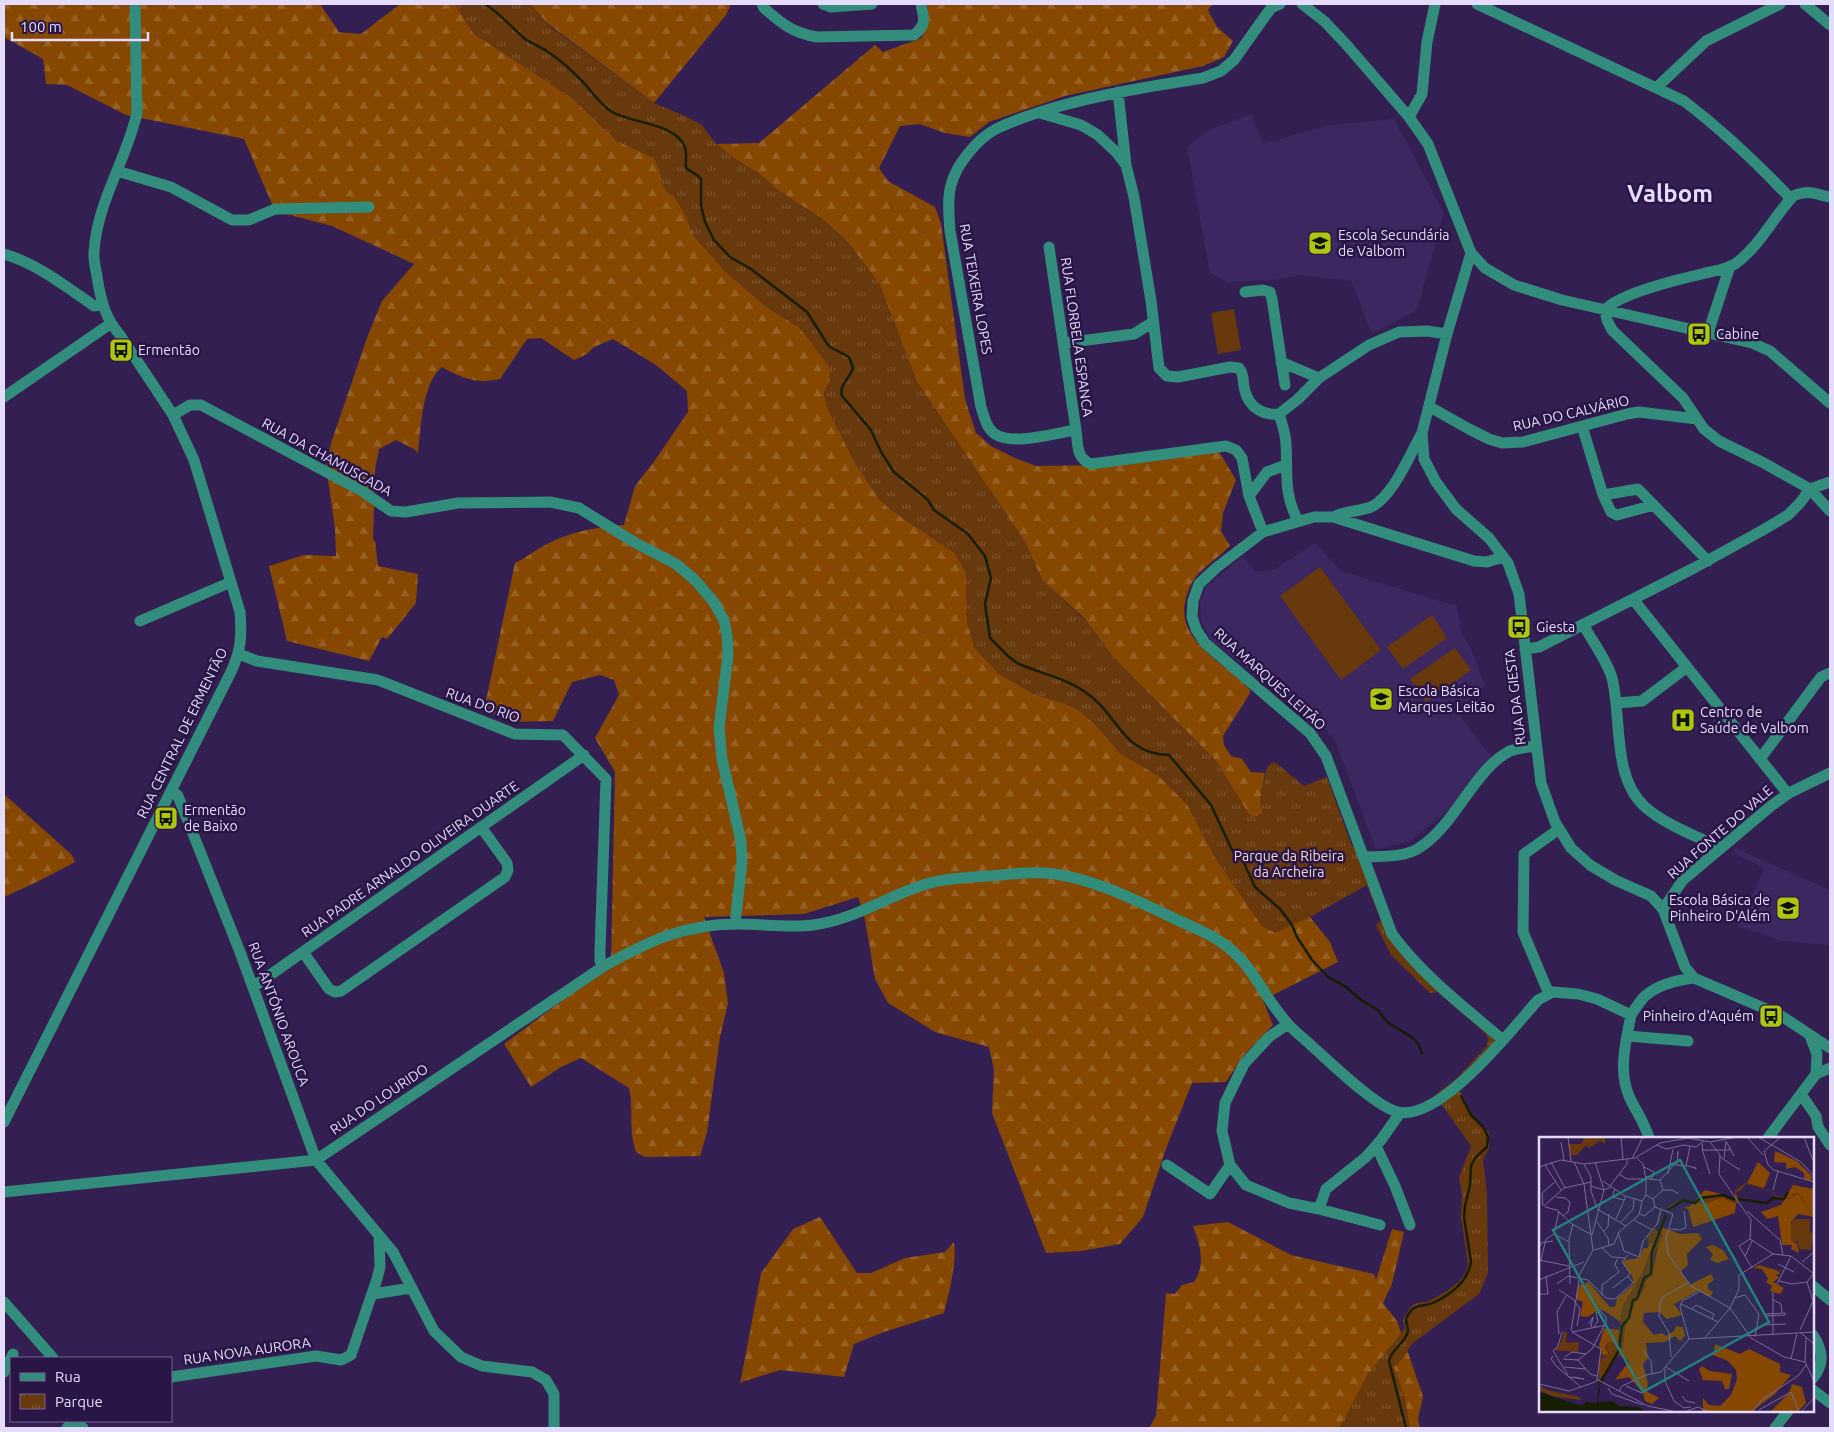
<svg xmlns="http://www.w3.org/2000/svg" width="1834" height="1432" font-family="Ubuntu,sans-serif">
	<defs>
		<pattern id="forest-firs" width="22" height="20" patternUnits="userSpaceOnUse" patternTransform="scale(1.25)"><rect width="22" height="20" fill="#864700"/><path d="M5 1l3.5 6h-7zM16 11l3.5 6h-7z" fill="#976126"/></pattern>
		<pattern id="park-tufts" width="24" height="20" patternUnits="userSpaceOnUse" patternTransform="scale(1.25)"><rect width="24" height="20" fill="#68390d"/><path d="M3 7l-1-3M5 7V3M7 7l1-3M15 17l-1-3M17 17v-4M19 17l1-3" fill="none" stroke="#7d5531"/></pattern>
	</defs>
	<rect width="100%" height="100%" fill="#331f52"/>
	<path fill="#3d2760" d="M1252,114L1263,144L1328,125L1394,119L1444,213L1417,310L1372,334L1351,281L1301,275L1273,280L1228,282L1210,273L1187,147L1209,130Z
		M1315,543L1341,571L1457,606L1461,632L1471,649L1485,685L1457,712L1493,759L1460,801L1409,842L1376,849L1335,741L1311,713L1267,680L1265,683L1210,639L1201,620L1200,603L1206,587L1243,556L1256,572L1275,569Z
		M1735,848L1830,890V945L1781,941L1763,934L1738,927L1764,868L1733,853Z"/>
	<path fill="#68390d" d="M1234,309L1241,350L1218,354L1211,313Z
		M1320,567L1381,650L1341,680L1280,596Z
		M1432,615L1447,638L1403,669L1387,647Z
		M1455,648L1471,670L1426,702L1410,679Z"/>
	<path fill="url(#forest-firs)" d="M4,4H320L339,32L361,34L400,4H455L473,33L572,98L617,141L655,158L667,192L674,196L684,212L694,236L727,273L768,308L799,327L823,356L830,368V380L824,393L827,407L854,461L879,499L891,510L955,553L966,573L967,623L975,648L998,673L1036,695L1064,703L1079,710L1097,726L1120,753L1159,776L1187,804L1216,859L1262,926L1275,932L1310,917L1330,942L1338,962L1263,1000L1273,1025L1243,1056L1226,1082L1192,1083L1167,1146L1143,1217L1120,1244L1082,1251L1046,1253L992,1113L994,1070L989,1047L935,1032L888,1003L875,979L864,914L858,897L804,914L704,917L724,973L728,1003L720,1037L707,1132L700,1156L645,1157L636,1152C628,1131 634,1110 629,1088L581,1058L561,1067L531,1087L504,1044L611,964L615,772L595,738L619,695L614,680L600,675L572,682L553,721L510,722L484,710L515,563C527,557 537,549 549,543C573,531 597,527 624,525L635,486L653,463L688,412L687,391L656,365L613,339L594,347L587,354L574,360L541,338L527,339L500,379C476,384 463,379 442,367C422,383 421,428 418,453L414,449L396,440L379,449L375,469L373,540L375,541L378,566L418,574L416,603L387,639L382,637L369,661L287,641L269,566L304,555L336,556L335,529L326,465L332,440L368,335L382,301L414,264L332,226L275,211L244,139L126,115L67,85L46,84L43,59L4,37Z
		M530,4H731L726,15L654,103L547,23Z
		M927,4H1213L1208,10L1217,27L1233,41L1224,57L1203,66L1065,96L989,122L970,137L945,133L920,124L900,126L879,168L888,181L935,207L941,224L965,399L976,433L991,446L1015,458L1036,466L1103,465L1217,448L1236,480L1223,513L1221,531L1230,546C1220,556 1208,564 1198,574C1192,581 1188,589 1186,598C1174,642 1226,662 1250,690V693L1223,736L1224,745L1231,756L1242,759L1251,772L1265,773L1260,800L1263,813L1255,817L1249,815L1216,761L1113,657L1084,618L1042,580L1025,542L917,382L879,283L845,239L821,218L776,189L761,175L735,159L716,144L759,143L875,45L883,52L922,38L928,11Z
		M4,794L72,855L75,862L39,881L4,897Z
		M820,1217L857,1273H871L905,1258L945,1252L954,1242C957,1265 949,1291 944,1313L884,1332L854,1344L844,1377L780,1370L742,1382L740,1384L761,1273L793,1229Z
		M1228,1222L1291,1255L1374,1274L1376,1280L1392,1229L1404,1232L1392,1284L1383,1303L1397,1321L1423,1396L1418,1419L1420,1428H1149L1156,1416L1166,1293L1175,1294L1182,1285L1194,1282C1206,1264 1200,1245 1193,1226Z"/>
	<path fill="url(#park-tufts)" d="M455,4H530L548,25L654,103L687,117L702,125L716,144L735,159L761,175L776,189L821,218L845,239L879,283L917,382L1025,542L1042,580L1086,621L1113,657L1216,761L1249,814L1255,817L1263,813L1260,800L1267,768L1270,764L1274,762C1285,769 1293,778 1304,786L1327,777L1351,844L1354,847L1360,848L1390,935L1495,1039L1493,1046L1457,1085L1471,1113L1489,1133V1148L1483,1160L1487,1193L1488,1273L1479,1294L1413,1343C1406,1351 1403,1360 1394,1367L1405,1397L1410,1428H1339L1368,1374L1405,1328L1403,1321C1406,1314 1410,1305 1417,1303C1421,1301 1426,1303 1429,1301C1444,1293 1465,1283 1468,1264L1461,1216L1462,1194L1459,1178L1471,1146L1435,1095L1456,1079L1487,1046L1488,1039L1486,1034L1438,992L1430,993L1391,955L1376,925L1381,921L1367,885L1310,917L1275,933L1262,926L1216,859L1187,804L1159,776L1120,753L1097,726L1079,710L1064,703L1036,695L998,673L975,648L967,623L966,573L955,553L891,510L879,499L854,461L827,407L824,393L830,380V368L799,327L768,308L727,273L694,236L684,212L674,196L667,192L661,184L662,178L655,158L617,141L572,98L473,33Z"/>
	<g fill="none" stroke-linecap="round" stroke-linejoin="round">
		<path stroke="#171d00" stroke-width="2.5" d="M485,4C500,13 511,27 525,39C533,44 541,47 548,52C559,59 569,68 578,77C589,87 600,105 612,112C631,123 673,123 684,145C688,152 685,160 686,168C690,172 698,174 701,179V206L705,222L714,240L730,257L751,269L807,312L826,342L830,347L849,357L853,368C849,380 839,384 842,396L871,430L881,452L894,472L928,500L934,510L968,534L985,556L991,578L985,604L990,638L1008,656L1017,663C1039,673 1065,678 1085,692C1118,713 1122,755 1169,755L1211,805L1232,850L1244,863L1255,887L1280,909L1292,925L1297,937L1312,960L1328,977L1346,987L1361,1000L1378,1010L1387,1022L1413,1038L1419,1045L1422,1053
			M1406,1428L1389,1361C1391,1349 1406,1343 1408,1331C1408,1327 1406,1323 1406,1319C1414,1301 1421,1309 1435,1302C1451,1294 1468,1281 1471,1262L1464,1217L1465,1206L1470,1185L1471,1166L1475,1158L1487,1147L1488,1137L1484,1128L1471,1115L1461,1096"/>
		<path stroke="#328d7c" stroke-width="11" d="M762,4L764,8C782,24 793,33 817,37L914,35C927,24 924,19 921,4
			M823,4L831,7L872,4
			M1302,4L1324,21L1345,43L1409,117L1428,144L1471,253L1485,268L1514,285L1562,300L1752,343L1770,351L1830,403
			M1477,4L1684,101C1722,130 1758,164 1791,199
			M1805,4L1830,25
			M1656,88L1706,41L1780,4
			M1118,92L1126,165
			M1040,113L1081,125L1098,135L1116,152L1126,165L1134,197L1151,301L1159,368L1167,376L1178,377L1230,367L1239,368C1245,375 1242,382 1245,391C1249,407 1263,416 1279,414
			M1409,117L1422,94L1427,42L1435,4
			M117,171L171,187L232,220H249L275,209L369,207
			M1830,197C1814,194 1810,189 1793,196C1773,218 1759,247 1735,264C1725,270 1713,271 1702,274C1680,279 1618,294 1605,310L1607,320L1612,330L1683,398L1704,429L1719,441L1762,462L1810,489L1830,511
			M1049,247L1076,430
			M1471,253L1447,334L1422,433L1424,459L1436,482L1456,509L1489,538L1508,563L1519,594L1541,783L1555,822L1571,848L1590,865L1615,880L1651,896L1663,909L1685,967L1694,978L1780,1015L1830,1048
			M4,254C38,264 65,286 94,306L102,305
			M1245,292L1263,290L1270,292L1272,299L1285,385
			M1708,333L1730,266
			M1064,343L1134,334L1153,322
			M1281,362L1319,378
			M4,397L110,324
			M1430,407L1469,429L1489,439L1502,443L1523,442L1627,414L1639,412L1697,419
			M173,415L190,405H201L362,491L391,511L406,512L458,503L550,502L579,508L634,542L676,564L695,580L713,601L724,620L727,635L728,655L719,728L722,759L741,841L742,862L735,924
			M1582,426L1603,495L1638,489L1708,561
			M1603,495L1611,512L1617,515L1654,505
			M1249,496L1267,472L1286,465
			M1333,517C1344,511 1358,512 1371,507C1393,497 1410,454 1422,433
			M1298,521C1283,492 1288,475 1286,445C1286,434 1282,424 1279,414L1298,399L1319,378L1369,345L1399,332L1427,331L1447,334
			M1263,532L1249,496L1242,458L1236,450L1226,446L1091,464C1076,458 1078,445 1076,430C1056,433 1012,446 995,434C986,428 984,416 981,407L950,231C949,216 947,200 951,185C956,165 977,139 996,129C1014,120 1033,114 1053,108C1102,94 1152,86 1203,78L1221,71L1234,60L1271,8L1280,4
			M1633,599L1788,794
			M140,621L231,582
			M1583,624C1592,641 1607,660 1612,678C1622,718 1612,776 1644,806C1665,825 1696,836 1721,848
			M1525,649L1539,647L1694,568L1763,530L1788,515L1800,503L1810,489L1830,482
			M239,654L257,661L378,680L515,734L563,735L606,779L600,950V961L604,966
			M1616,703L1642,701L1687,667
			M1760,759L1821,677L1830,673
			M172,790L178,796L240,952L316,1160L393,1252L434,1331L461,1357L482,1366L532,1372L546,1380L554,1394V1428
			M1363,857C1380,856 1404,858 1419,848C1456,825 1474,769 1510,751C1518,748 1528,747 1536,746
			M1663,909L1683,880L1771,806L1789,793L1830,773
			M303,952L329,989L335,992L341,991L505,877L508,870L507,863L481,827
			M253,987L584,755
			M1549,994L1523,932L1524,854L1559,829
			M1631,1015C1626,1041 1618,1070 1629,1096C1635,1110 1645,1123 1649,1138
			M1288,1024L1269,1037L1244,1064L1225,1103L1222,1131L1230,1165L1246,1185L1289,1203L1319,1209L1380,1225
			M1627,1036L1688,1041
			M1810,1036L1817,1054L1816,1074
			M1503,1040C1464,1007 1422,975 1392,934L1326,756L1310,733L1205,643L1196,629L1192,617L1193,601L1199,584L1216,568L1263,532L1314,517H1333L1474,561L1487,562L1503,557
			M1801,1094L1816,1116L1818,1127L1830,1145
			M4,1122L231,672C241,650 242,637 240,612L194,460L173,415L120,335C106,319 102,304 98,283C97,273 93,262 94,252C97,202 126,161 137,113L135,4
			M1768,1138L1816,1074L1830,1068
			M1376,1146L1395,1186L1410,1225
			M1167,1165L1210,1194L1230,1165
			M4,1192L316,1160L604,966C649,941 684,924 737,924C760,924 790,928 813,925C855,920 890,894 930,883C949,878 970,877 990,876C1011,874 1034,871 1055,874C1095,880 1131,898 1167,915C1187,925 1211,933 1229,948C1255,969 1266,1001 1289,1025C1296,1033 1305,1039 1313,1047C1331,1063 1376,1107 1398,1112C1440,1122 1513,1028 1538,1000L1553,992L1578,994L1597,999L1631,1015C1635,1009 1640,1001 1645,996C1659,984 1677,980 1694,978
			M1319,1209L1326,1189L1366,1157L1381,1140L1400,1113
			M1813,1286L1830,1300
			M373,1294L411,1288
			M4,1302L53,1358
			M1813,1335C1823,1351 1825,1363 1813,1378
			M4,1372L13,1354
			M171,1377L316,1356L341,1360L351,1355L377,1279L380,1267L379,1236
			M1813,1390L1830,1403
			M67,1428L75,1422L83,1428
			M1775,1428L1788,1411"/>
	</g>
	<defs>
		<g id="school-square" transform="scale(1.25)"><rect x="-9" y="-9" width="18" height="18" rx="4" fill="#adc60e" stroke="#291546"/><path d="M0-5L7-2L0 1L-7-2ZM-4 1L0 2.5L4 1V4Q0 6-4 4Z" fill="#111"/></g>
		<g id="bus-square" transform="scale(1.25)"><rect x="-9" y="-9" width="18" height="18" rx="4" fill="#adc60e" stroke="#291546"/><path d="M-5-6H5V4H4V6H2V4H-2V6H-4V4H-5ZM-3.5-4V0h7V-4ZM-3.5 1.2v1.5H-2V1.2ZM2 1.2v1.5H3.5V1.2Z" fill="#111"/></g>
		<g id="hospital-square" transform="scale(1.25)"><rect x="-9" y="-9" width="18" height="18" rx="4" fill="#adc60e" stroke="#291546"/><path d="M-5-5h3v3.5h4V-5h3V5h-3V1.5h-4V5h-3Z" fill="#111"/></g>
	</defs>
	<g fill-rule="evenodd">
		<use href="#school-square" x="1320" y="243"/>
		<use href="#bus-square" x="1699" y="334"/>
		<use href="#bus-square" x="121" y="350"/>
		<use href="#bus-square" x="1519" y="627"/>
		<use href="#school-square" x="1381" y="699"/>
		<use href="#hospital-square" x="1683" y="720"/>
		<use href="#bus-square" x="166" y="818"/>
		<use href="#school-square" x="1788" y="908"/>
		<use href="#bus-square" x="1771" y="1016"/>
	</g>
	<g text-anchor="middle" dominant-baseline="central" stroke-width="5" stroke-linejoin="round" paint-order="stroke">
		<g font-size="14" fill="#e5dcfc" stroke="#291546" text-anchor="start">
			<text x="1338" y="235">Escola Secundária<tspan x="1338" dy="16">de Valbom</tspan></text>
			<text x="1716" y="334">Cabine</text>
			<text x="138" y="350">Ermentão</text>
			<text x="1536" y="627">Giesta</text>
			<text x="1398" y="691">Escola Básica<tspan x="1398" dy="16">Marques Leitão</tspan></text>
			<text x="1700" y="712">Centro de<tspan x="1700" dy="16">Saúde de Valbom</tspan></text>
			<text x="184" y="810">Ermentão<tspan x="184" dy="16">de Baixo</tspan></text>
			<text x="1770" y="900" text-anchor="end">Escola Básica de<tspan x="1770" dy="16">Pinheiro D'Além</tspan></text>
			<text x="1754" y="1016" text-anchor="end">Pinheiro d'Aquém</text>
		</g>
		<g font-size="14" fill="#e5dcfc" stroke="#291546">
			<text transform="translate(976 289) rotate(80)">RUA TEIXEIRA LOPES</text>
			<text transform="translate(1077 337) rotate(82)">RUA FLORBELA ESPANCA</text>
			<text transform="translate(1571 413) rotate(-13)">RUA DO CALVÁRIO</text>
			<text transform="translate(327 457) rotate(29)">RUA DA CHAMUSCADA</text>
			<text transform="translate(1270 679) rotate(42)">RUA MARQUES LEITÃO</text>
			<text transform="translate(1515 697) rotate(-97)">RUA DA GIESTA</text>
			<text transform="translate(483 705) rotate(20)">RUA DO RIO</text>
			<text transform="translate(182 733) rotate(-64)">RUA CENTRAL DE ERMENTÃO</text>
			<text transform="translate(1720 832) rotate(-41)">RUA FONTE DO VALE</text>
			<text transform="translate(410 859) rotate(-35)">RUA PADRE ARNALDO OLIVEIRA DUARTE</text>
			<text transform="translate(279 1014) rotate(70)">RUA ANTÓNIO AROUCA</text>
			<text transform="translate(379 1099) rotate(-34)">RUA DO LOURIDO</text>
			<text transform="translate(247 1351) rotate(-8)">RUA NOVA AURORA</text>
		</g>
		<g font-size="14" fill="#f2dbcb" stroke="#291546">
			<text x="1289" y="856">Parque da Ribeira<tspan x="1289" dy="16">da Archeira</tspan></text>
		</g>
		<g font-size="24" font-weight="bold" fill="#e5dcfc" stroke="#291546">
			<text x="1670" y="193">Valbom</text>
		</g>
	</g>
	<g transform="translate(1539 1137)">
		<rect width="275" height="275" fill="#331f52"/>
		<path d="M40,0H66V7L61,4L50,11L47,8L38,18H32L29,7H42L45,2ZM255,82H271V95L275,96L272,113L260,112L258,104L252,105V87Z" fill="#68390d"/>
		<path d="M236,14L258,24L273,39L272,44L265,42V36L256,30L247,32V26L235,25ZM219,25L231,36L225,51L208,46ZM254,48L275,52V80L259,77L252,85V103L258,107L260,116L252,112L253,108H243L239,79L228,82L222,75L242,68ZM166,53L186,58L197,67L196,76L154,90L149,72L144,71L151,69ZM123,90L141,97L159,96L163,102L148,117L149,128L142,134L150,148L172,137L175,143L169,147V152L174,155L171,160L159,154L135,167L143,178L128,182L120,175L105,176L104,185L115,198L123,196L127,199L135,194L137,189L144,190L146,199L141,204L136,199L126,205L107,206L109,221L104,227L109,247L107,254L120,261L113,267L106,264L104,256L90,240L76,243L90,224L80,218L86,190L95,165L105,153L106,144L113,137ZM115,105L104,135L84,169L82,185L62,172L48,180L41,179L44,165L37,162L40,147L46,148L49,144L71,170H76L78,161L94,148V141L84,126L86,123L100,121L104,111H109L110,106ZM174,108L184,113L190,122L179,126L171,123L174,117L167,110ZM220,128L244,135L238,134L242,137H237L240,141L234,145L245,151L241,157L231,154L233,149L227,145L229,141L223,132L214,131ZM65,191L81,193L78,208L71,205L66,210L70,217L64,219L60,209ZM176,207L201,217L210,212L241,227V235L252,238L236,257L212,275H161L164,272V261L170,268L181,269L192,258L198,242L197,233L189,224L174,218ZM163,229L171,234L193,237L190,252H186L183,244L164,243L160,232ZM253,247L263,250L267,266L259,275H231L250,256Z" fill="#864700"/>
		<path d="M25,195H28L27,206L40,205L39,215L15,213L21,208Z" fill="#68390d"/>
		<path d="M207,46L232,54L237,59L251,61L254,57L259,56L263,60L275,80L259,57L251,62L237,60L231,54L207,47L202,53L197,55L200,64L197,67L183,61L165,67L144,64L133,69L130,75L123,73L120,86L115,91L124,99L116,115L113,138L107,142L105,153L94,169L86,190L84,212L60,244V223L70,217L66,208L70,205L78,208L84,169L104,135L115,105L109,106L108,100L119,86L122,72L128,74L131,68L143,62L156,65L161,61L184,58L196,62V53ZM0,248L8,253L41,260V263L13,259L0,253Z" fill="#68390d"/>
		<path d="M60,247L61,254L59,263L60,265L72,264L81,269L99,270L108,275H0V255L43,269L47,265L58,266Z" fill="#171d00"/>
		<path fill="none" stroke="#171d00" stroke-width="2.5" d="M199,62L228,66L234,61L245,62L249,55M129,73L144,63L156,66L161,61L184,58L196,63M60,248L80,213L83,189L90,181L94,163L98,162L105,141L112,137L113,115L127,78"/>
		<path fill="none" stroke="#7a6b96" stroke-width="1" d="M29,0L32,24M82,0L84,22M208,0L224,18M219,0L262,25L275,39M242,0L225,14L229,28L235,33L275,45M265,0L275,26M187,4L195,19M22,5L25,23M172,6L181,18L180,37L212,83L211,102M163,7L164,13H190L191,10M118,8L127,12L145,8L157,10L165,4M163,12L171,37M181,20L201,33M98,21L104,27L107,42V58L103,64M185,21L187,5M93,22L104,0M12,25L26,51M35,25L45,47L54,113M45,27L52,40V54L58,71M6,28L22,53M138,28L139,14V17M147,29L151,9M0,30L22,23L45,27L96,21L121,6L149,1L171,5L198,0M105,30L115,35L112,43M80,37L88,42H107M129,37L134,12M106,38L110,42L121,43L135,28H136L149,29L157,31V32L154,30M64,44L86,59L103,64M52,49L65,53L72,50M71,49L88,27V22M76,52L73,60L85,63M124,53H133L140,57M234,53L239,34M107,58L114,62L116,70L134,77L127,101L129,117L152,149L191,171L212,201L245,220L266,225M17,60L26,61L31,65L29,75L24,79M114,62L124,53L121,43M4,69L3,56L17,44M5,69L25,51L52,45M6,70L18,73L33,87L53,98L65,53L56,25M58,72L87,89M208,74L241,103L244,118M101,77L105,79L116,70M77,82L87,59M95,83L113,93M58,85L69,101L70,109M82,85L94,72L95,62M131,92L141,93L147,90L145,74M64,95L69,90L70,77M79,95L85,114L100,120L104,104L118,87L122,72M15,97L20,74M15,97L30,105M211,102L234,117L252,119L275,137M211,102L200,109L213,131M63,111L73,120L86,121M0,112L2,106L14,104M55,113L75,107L80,95L100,78L103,64M206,119L213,104M0,123L30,129M2,123L7,102L15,97M263,125L275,115M239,127L255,135M0,143L45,125M240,144L253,147L268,145M18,147L29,139L49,143L67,161L76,162L94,146L89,139L91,136L83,125L89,118M31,147L30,102L34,87M238,147L252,119M74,151L89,139M20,153L34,162L41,172L38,189M234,155V198M0,157H9L7,139M63,158V148L80,135L76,128L78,122M195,161L206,158L220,177L216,200M233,162L242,167L243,176M142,167L179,185M153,172L157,168L175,177L173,182M246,176V178L226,179L227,177ZM50,187L54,180L52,190M223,188L247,187M261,193L274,164L268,145L275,136M32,194L41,137L54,113M23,195L19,209L14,214L29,238M33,195L67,188V181L61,173L57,176L59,184L55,190M33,195L62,212L58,243M262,196L275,207M20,197L18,175L27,159M267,201L266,225L275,244M150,202L141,170L143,164L160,155M165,202L191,171L200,152V138L234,117M104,213L112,224L113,237M14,219L12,222L18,230L42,250M26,220L33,215L47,217M132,220L130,196L120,179L121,166L124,160L150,145M24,222L39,223L53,212L65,189M252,222L258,196M39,223L51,237L58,239M25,230L47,232M127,230L150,244M126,232V244L135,264L145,271L152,270M30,240L45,242L35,240M56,245L59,243L109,269L138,275M0,247L30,254L56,245M87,249L103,256M69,251L73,257L104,268M80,254L83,249L107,238L122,235L150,202L275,195M143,259L147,264L156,266M220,273L252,255L260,275M145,275L159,270L170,275M213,275L223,263L260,238L267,228M262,275L275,261"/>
		<path fill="#24807c" fill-opacity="0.15" stroke="#24807c" stroke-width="2.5" d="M141,23L230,185L104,255L14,93Z"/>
		<rect width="275" height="275" fill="none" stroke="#e5dcfc" stroke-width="2.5"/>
	</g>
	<rect width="1834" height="1432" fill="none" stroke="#e5dcfc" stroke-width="10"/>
	<rect x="10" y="1357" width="162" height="65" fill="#291546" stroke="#74658f"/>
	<rect x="20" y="1373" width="25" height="8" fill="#328d7c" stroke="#74658f"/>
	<text x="55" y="1382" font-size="15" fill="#e5dcfc">Rua</text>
	<rect x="20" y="1394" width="25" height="15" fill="url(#park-tufts)" stroke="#74658f"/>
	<text x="55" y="1407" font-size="15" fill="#e5dcfc">Parque</text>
	<path d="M12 32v8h136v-8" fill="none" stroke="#e5dcfc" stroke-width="2.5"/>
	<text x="20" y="32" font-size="15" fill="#e5dcfc" stroke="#291546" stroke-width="4" paint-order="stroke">100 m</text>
</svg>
